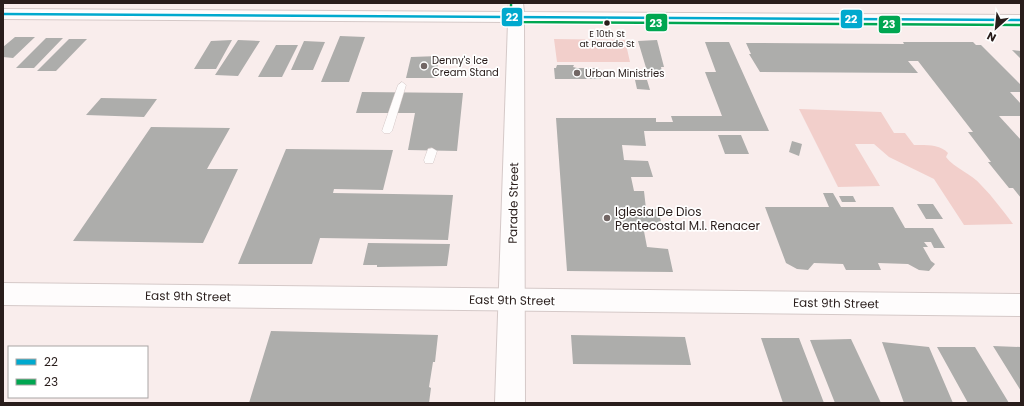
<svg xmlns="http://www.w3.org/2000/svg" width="1024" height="406" font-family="Poppins,sans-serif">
	<rect width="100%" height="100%" fill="#f9edec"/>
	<path fill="#f2cfcb" d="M554,39L625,40L630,62H557Z
		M799,109L881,112L894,133H905L914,145C925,145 940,144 948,153L946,157C954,168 972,174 981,185C993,197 1003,211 1013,224L964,225L934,179L889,157L874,144H855L880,186L838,187Z"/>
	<path fill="#adadab" d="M340,36L365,37L349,82H321Z
		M15,37H35L13,58L3,57V47Z
		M46,38H63L34,68H16Z
		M69,39H87L56,71H37Z
		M232,40L216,69H194L211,41Z
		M238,40L260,41L238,76L215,75Z
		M657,40L664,67H661L662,72L647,71L638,41Z
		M304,41L325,42L313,70H291Z
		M705,42H729L769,131H644L646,146L622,145L624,160L648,161L653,177H631L634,191H644L646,209H658L662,226H643L647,247L668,249L673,272L567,271L556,118H656V122H673L671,116H722L705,72H716Z
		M903,42H973L976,45H981L1021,85V92H1010L1021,104V116H999L1021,140V198L1013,188H1009L988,162H991L968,132H973L918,61H908L918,73L760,72L749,54H751L746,43L904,44Z
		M276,45H298L282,77H258Z
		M1012,50L1021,51V59Z
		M439,56L436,78H406L411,57Z
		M557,65H574L573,67L577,68H599L601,79H555L554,68H556Z
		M635,80H647L650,90L637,89Z
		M362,92L463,93L457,151L408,150L415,113H356Z
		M101,98L157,99L144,117L86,115Z
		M151,127L230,128L207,169H238L203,243L73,241Z
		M718,135H741L749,154H725Z
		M792,141L802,144L799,156L789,152Z
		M286,149L393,150L383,190L334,189L333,193L453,195L448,240L320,238L312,264H238Z
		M823,193H833L841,207H893L905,228H933L945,248H934L931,242H924L928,247H923L931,261L935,264L929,271L919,270L908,264L878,263L881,270H846L843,264L814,263L808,270L797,269L786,263L765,207H829Z
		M839,196H853L856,202H842Z
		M917,204H933L943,219H926Z
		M368,243L450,244L447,266L377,267V265H363Z
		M271,331L438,335L435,362H433L429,387L431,388L429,403H249Z
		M571,335L685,337L691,365L573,364Z
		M761,338H799L824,403H783Z
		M851,339L881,403H835L810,340Z
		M882,342L929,347L953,403H904Z
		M993,346L1021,347V391Z
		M937,347H975L1009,403H968Z"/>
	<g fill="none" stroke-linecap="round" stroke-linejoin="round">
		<g stroke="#d5c9c8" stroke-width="1">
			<path id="lane" d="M402,82L406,85L392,131L390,133H384L382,131L398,85Z
				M432,148L437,151L433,163H425L424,160L428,149Z"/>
		</g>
		<g stroke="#d5c9c8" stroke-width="2">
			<path id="street" d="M3,283L1021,294V316L3,305Z"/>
		</g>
		<g stroke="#d5c9c8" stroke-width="2">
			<path id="secondary" d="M509,3H523L524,12L1021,15V25L524,22L525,403H495L508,22L3,19V9L508,12Z"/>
		</g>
		<use href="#lane" fill="#fefcfc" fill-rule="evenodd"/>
		<use href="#street" fill="#fefcfc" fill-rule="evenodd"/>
		<use href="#secondary" fill="#fefcfc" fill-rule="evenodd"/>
		<g stroke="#fff" stroke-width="5">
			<path id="bus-1" d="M3,14L1021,20"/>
		</g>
		<g stroke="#fff" stroke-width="5">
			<path id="bus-2" d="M511,3V18L516,22L1021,25"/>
		</g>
		<use href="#bus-1" stroke="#00a9ce" stroke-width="2.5"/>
		<use href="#bus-2" stroke="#00a651" stroke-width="2.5"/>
	</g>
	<circle fill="#291d1b" stroke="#fff" stroke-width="1.5" cx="607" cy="23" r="3.5"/>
	<g fill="#726664" stroke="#fff" stroke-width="1.5">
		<circle cx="424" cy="66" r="4"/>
		<circle cx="577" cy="73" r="4"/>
		<circle cx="607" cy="218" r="4"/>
	</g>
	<g text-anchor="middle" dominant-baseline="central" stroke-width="3.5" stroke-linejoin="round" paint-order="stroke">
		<g font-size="9" fill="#291d1b" stroke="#fff">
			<text x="607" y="34">E 10th St<tspan x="607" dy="10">at Parade St</tspan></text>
		</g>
		<g font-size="10" fill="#291d1b" stroke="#fff" text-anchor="start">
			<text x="432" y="60">Denny's Ice<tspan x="432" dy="12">Cream Stand</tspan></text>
			<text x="585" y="73">Urban Ministries</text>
		</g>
		<g font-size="12" fill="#291d1b" stroke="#fff">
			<text transform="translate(513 203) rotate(-89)">Parade Street</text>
			<text transform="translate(188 296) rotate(1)">East 9th Street</text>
			<text transform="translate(512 300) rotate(1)">East 9th Street</text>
			<text transform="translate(836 303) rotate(1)">East 9th Street</text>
		</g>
		<g font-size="12" fill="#291d1b" stroke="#fff" text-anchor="start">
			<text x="615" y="211">Iglesia De Dios<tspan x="615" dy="14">Pentecostal M.I. Renacer</tspan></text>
		</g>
	</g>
	<g stroke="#fff" stroke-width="1.5">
		<rect x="501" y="7" width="22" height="20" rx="4" fill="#00a9ce"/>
		<rect x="840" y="9" width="23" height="20" rx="4" fill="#00a9ce"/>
		<rect x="645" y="13" width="23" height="19" rx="4" fill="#00a651"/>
		<rect x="878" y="15" width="23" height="19" rx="4" fill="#00a651"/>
	</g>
	<g font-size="11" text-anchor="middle" font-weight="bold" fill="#fff">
		<text x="512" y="21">22</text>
		<text x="851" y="23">22</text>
		<text x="656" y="27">23</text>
		<text x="889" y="28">23</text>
	</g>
	<rect width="1024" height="406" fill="none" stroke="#291d1b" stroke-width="8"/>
	<rect x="8" y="346" width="140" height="52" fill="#ffffff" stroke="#a9a5a4"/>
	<rect x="16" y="359" width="20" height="6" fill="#00a9ce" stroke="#a9a5a4"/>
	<text x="44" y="366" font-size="12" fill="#291d1b">22</text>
	<rect x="16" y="379" width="20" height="6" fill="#00a651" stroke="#a9a5a4"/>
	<text x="44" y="386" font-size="12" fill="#291d1b">23</text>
	<g transform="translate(996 28) rotate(207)" stroke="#ffffff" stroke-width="3" paint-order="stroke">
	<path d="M0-3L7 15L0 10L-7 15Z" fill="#291d1b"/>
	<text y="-6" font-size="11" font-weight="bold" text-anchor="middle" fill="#291d1b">N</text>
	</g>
</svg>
